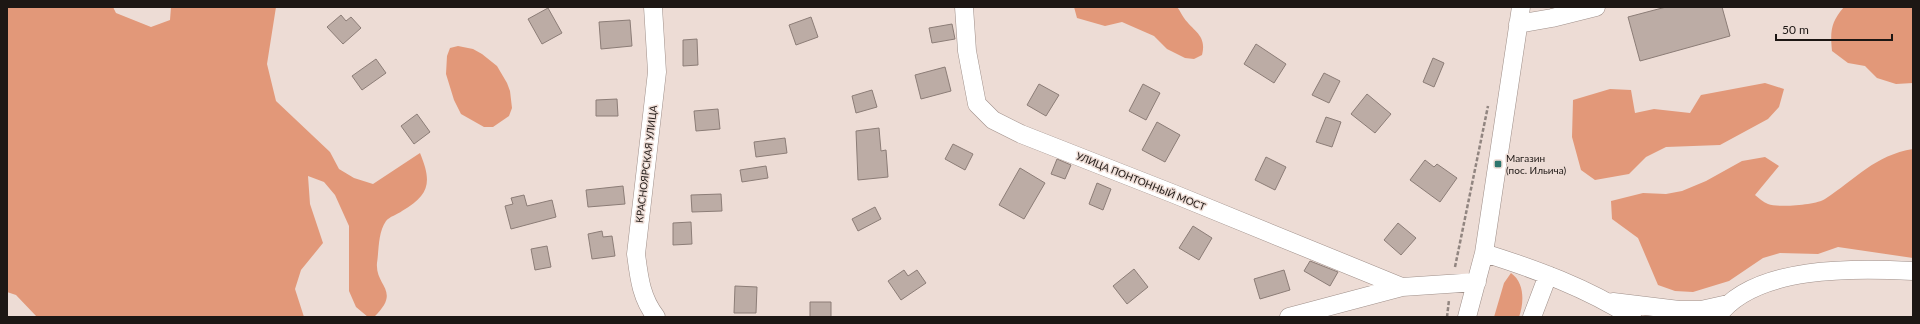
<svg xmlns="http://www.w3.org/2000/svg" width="1920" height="324" font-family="Lato,sans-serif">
	<rect width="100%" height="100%" fill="#eddcd5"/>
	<path fill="#e29879" d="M7,7H113L116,13L151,27L170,20L171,7H276L267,64L276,101L330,152L339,169L354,178L373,184L420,153C432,182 430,195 402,211C398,214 389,217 386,221C378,232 379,250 377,263C375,287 402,290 374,317H368L356,307L349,291V226L335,195L324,182L308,176L310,204L323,243L301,270L295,289L304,317H37L16,295L7,292Z
		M1074,7H1177C1180,10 1181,14 1184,18C1194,32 1207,35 1202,55L1194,59L1185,58L1167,49L1154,36L1122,22L1105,26L1077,18Z
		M1844,7H1913V83L1896,84L1877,78L1865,66L1848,63L1832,51C1830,31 1831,22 1844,7Z
		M458,46L473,49L482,54L497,66L507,83L510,91L512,108L509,116L493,127H484L461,114L454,100L446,74L447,56L450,48Z
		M1765,83L1784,89L1779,107L1768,119L1720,145L1666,147L1646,157L1629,174L1595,180L1581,170L1572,137L1573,100L1610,89L1631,90L1635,113L1654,109L1690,113L1701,95Z
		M1913,149V258L1838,247L1818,254L1780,253L1763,258L1729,281L1693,292L1675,291L1658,285L1638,238L1612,219L1611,201L1643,193L1666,194L1682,191L1706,181L1742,161L1765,157L1779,166L1755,195C1759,198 1763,202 1768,204C1779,208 1816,205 1825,199C1856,179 1875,155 1913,149Z
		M1511,273C1525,283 1524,303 1519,317H1494L1504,283Z"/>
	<path fill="#bcaca5" stroke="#8c7d77" d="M1666,7H1722L1730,36L1640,61L1628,17Z
		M548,8L562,33L542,44L528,19Z
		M341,15L346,21L351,17L361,28L343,44L327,27Z
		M811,17L818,37L796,45L789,25Z
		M630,20L632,46L601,49L599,22Z
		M952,24L955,39L932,43L929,28Z
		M697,39L698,65L683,66V40Z
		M1256,44L1286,64L1274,83L1244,64Z
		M1433,58L1444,63L1434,87L1423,82Z
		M376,59L386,73L362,90L352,76Z
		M945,67L951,91L921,99L915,75Z
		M1324,73L1340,81L1329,103L1312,95Z
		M1039,84L1059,95L1046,116L1027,105Z
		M1143,84L1160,93L1146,120L1129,111Z
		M872,90L877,107L856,113L852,96Z
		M1367,94L1391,114L1375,133L1351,114Z
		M617,99L618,116H596V100Z
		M718,109L720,129L696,131L694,111Z
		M417,114L430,132L414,144L401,126Z
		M1326,117L1341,122L1332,147L1316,142Z
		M1157,122L1180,135L1165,162L1142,150Z
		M879,128L881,151L886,150L888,177L858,180L856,131Z
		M785,138L787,153L756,157L754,142Z
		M953,144L973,154L965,170L945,159Z
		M1266,157L1286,167L1275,190L1255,180Z
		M1057,159L1071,165L1065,179L1051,174Z
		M1425,160L1434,167L1437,164L1457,178L1440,202L1410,180Z
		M766,166L768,178L742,182L740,170Z
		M1020,168L1045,183L1024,219L999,205Z
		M1097,183L1111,189L1103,210L1089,204Z
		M623,186L625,204L588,207L586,190Z
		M721,194L722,211L692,212L691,195Z
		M524,195L527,206L552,200L556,217L511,229L505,206L513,204L511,198Z
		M875,207L881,219L858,231L852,219Z
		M691,222L692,244L673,245V223Z
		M1398,223L1416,238L1401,255L1384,240Z
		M1193,226L1212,238L1199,260L1179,248Z
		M602,231L603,237L612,236L615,256L592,259L588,234Z
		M547,246L551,267L535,270L531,249Z
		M1310,261L1338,272L1330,286L1304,271Z
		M1134,269L1148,287L1127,304L1113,286Z
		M904,270L908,276L917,270L926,283L901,300L888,281Z
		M1284,270L1290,290L1260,299L1254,279Z
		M735,286L757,287L756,313H734Z
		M810,302H831V317H810Z"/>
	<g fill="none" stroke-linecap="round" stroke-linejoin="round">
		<g stroke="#9f8f89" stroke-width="19">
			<path id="minor" d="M653,7L657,72L636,254C639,277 641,298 656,317
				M964,7L967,51L977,104L993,120L1021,134L1174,194L1402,287
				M1518,24L1552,18L1596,7
				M1484,253C1535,269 1587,288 1632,317
				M1613,302L1679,310H1701L1728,304
				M1289,317L1402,287L1477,282
				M1467,317L1484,253L1521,7
				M1532,317L1548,275
				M1717,317C1754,265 1856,268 1913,271"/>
		</g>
		<path stroke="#918580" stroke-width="2.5" stroke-dasharray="4 2" stroke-linecap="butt" d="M1455,267L1488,106
			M1447,317L1449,300"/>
		<use href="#minor" stroke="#fff" stroke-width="18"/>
	</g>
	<rect fill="#2d756d" stroke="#eddcd5" stroke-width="1.5" x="1494" y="160" width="8" height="8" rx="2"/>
	<g text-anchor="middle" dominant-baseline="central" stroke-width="3" stroke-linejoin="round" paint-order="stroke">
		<g font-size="10" fill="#1d1714" stroke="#eddcd5" text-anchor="start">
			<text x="1506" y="158">Магазин<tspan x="1506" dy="12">(пос. Ильича)</tspan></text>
		</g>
		<g font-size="10" fill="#1d1714" stroke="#eddcd5">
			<text transform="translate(646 164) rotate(-83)">КРАСНОЯРСКАЯ УЛИЦА</text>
			<text transform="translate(1141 181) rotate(22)">УЛИЦА ПОНТОННЫЙ МОСТ</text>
		</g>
	</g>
	<rect width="1920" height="324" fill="none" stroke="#1d1714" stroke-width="16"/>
	<path d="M1776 34v6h116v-6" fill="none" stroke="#1d1714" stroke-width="2"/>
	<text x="1782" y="34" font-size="12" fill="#1d1714" stroke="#eddcd5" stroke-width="3" paint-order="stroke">50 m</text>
</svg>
